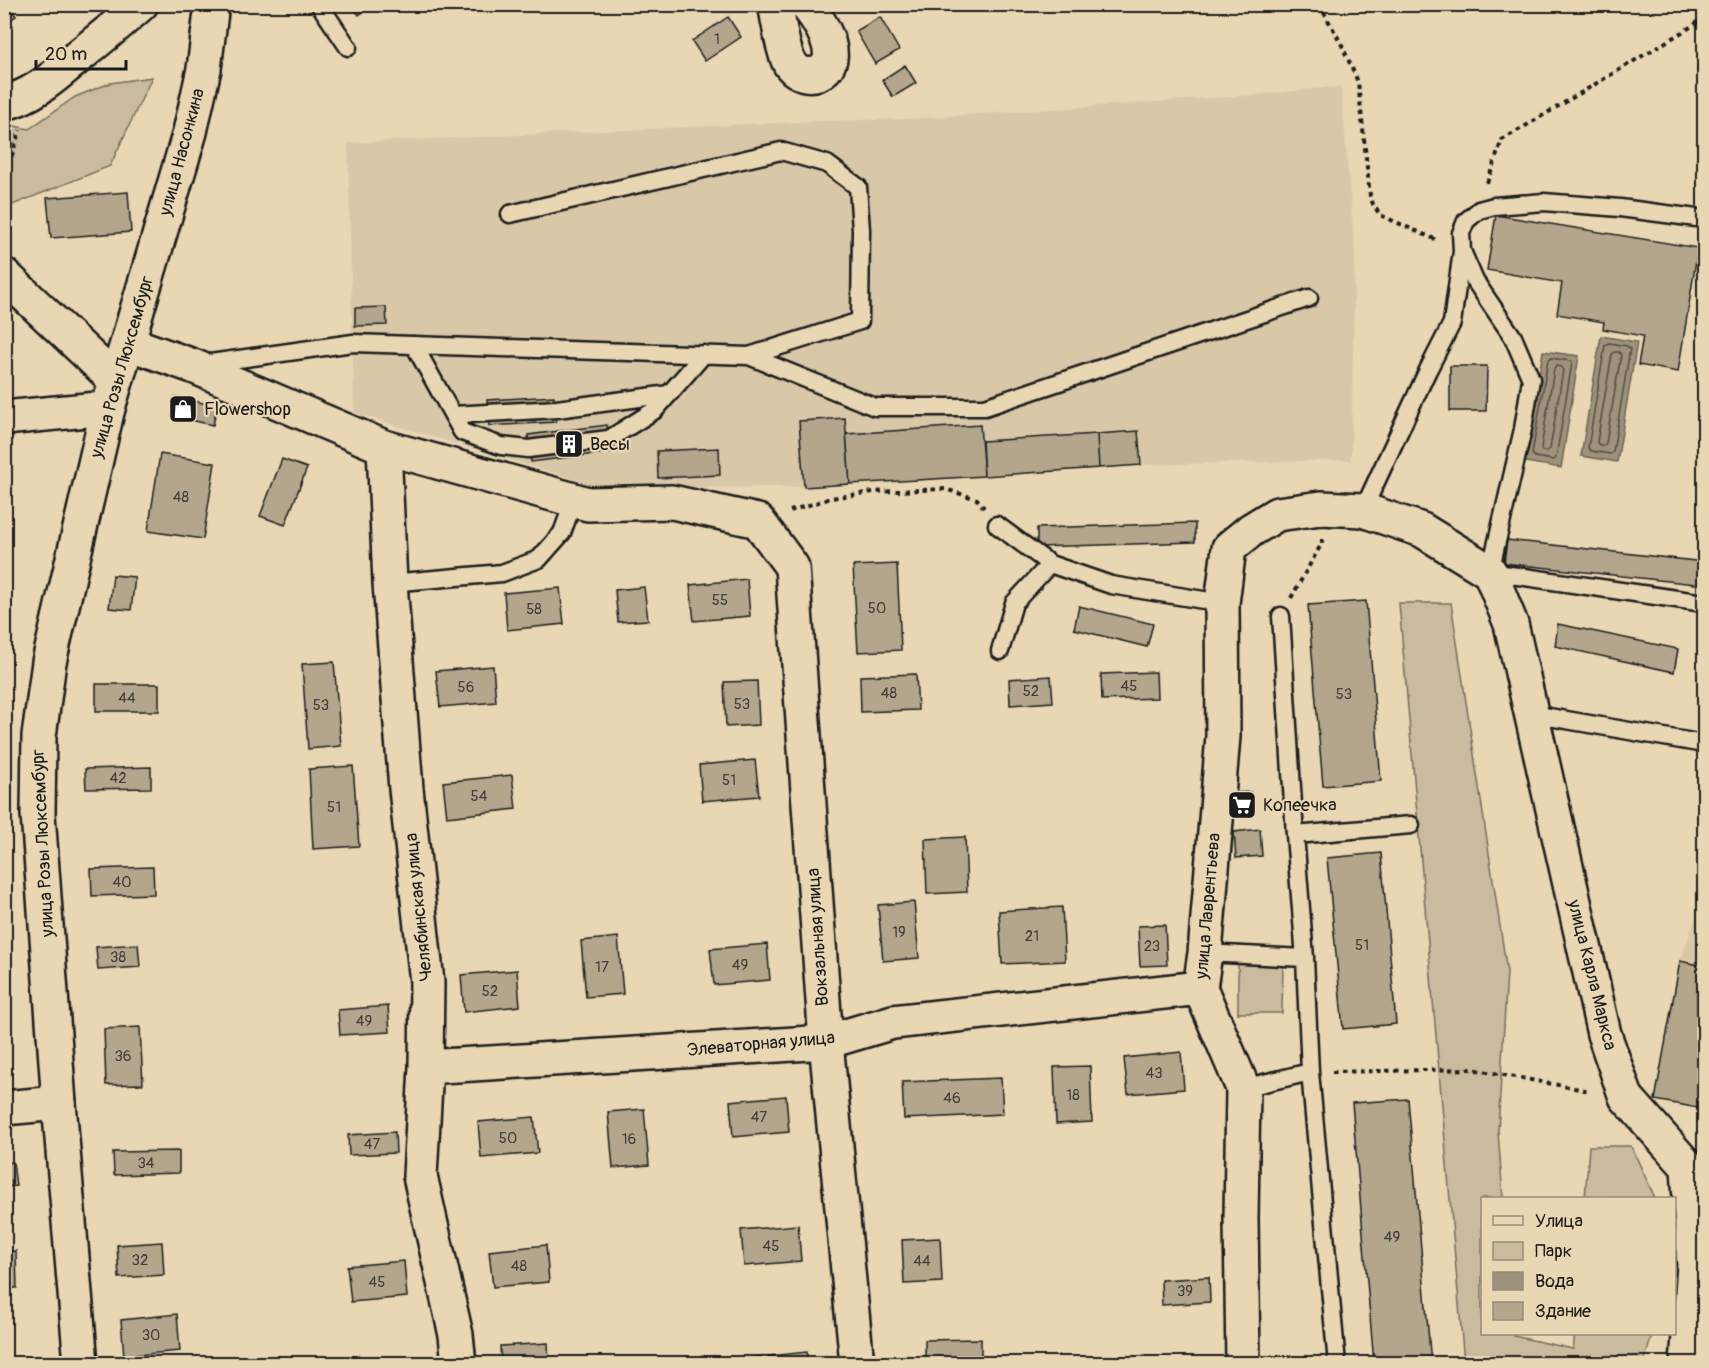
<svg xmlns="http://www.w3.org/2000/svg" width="1709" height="1368" font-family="Pangolin,sans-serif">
	<rect width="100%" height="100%" fill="#e9d7b4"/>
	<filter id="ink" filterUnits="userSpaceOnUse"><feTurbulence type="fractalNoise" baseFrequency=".0167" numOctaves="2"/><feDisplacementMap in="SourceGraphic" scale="12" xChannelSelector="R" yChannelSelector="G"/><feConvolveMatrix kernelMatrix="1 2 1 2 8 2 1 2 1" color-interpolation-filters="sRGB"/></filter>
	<g filter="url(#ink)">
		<path fill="#d9c8a8" d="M1341,86L1355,252L1351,460L1141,465L804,487L603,488L354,413L348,143L816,121L906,119L1256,95Z
			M1704,894V1109L1655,1100L1680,961Z"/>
		<path fill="#cbbb9e" stroke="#746c5d" stroke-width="1.5" d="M152,77L110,166L5,208V124L29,129L75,97L110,83Z
			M1399,603H1451L1507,972L1498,1131L1503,1198H1482V1334H1513L1514,1336L1573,1349L1575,1334H1652L1644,1363H1464Z
			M1238,963H1283L1282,1013H1238Z
			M1589,1146H1631L1655,1198H1585Z"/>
		<path fill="#9e927c" stroke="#6a6356" stroke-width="1.5" d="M1601,336L1637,342L1617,462L1581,456Z
			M1543,351L1579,356L1561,468L1525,462Z"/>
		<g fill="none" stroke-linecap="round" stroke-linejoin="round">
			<path stroke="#504b42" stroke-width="1.5" d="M1609,343L1627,346L1630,349L1613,452L1610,454L1591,451L1588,448L1605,345Z
				M1614,352H1619L1621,355L1606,443L1603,446L1598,444L1597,442L1612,354Z
				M1551,358L1570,361L1572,363L1556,458L1553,460L1535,457L1532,454L1548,360Z
				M1556,366L1561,367L1563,370L1550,449L1547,451H1542L1541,448L1554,369Z"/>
		</g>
		<path fill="#b3a68d" stroke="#1c1c1c" stroke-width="1.5" d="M4,4H8L16,16L4,24Z
			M351,4H373L359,15Z
			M728,17L741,37L705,61L692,41Z
			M880,17L899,50L875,64L856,31Z
			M905,65L916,83L893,97L882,80Z
			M128,192L131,232L51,238L47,198Z
			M1496,215L1698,248L1678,372L1638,365L1643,336L1603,329L1604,322L1557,314L1562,283L1487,270Z
			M386,307L387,325L355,326V308Z
			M1450,366H1487L1486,411H1450Z
			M554,396L556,422L489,426L487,400Z
			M176,397L217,406L213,425L172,416Z
			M845,418L850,484L804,487L799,421Z
			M607,425L611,452L531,462L528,435Z
			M980,425L984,476L850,484L846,434Z
			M1138,431L1141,465L1099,468L1097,434Z
			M1097,434L1099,468L984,476L982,441Z
			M719,448L720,475L658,478L657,451Z
			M160,454L215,463L203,539L148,531Z
			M282,459L307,468L285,525L260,516Z
			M1195,523V542L1037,547V528Z
			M1507,540L1704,562V585L1504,563Z
			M897,564L901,650L858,652L853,566Z
			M113,575L135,577L131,610L109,608Z
			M747,579L750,616L694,621L690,585Z
			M644,587L648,620L618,622L615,590Z
			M560,588L564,624L507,630L504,593Z
			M1366,601L1381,781L1323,786L1308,605Z
			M1079,606L1153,624L1147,647L1074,629Z
			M1558,624L1678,649L1674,672L1555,646Z
			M334,662L341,746L308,749L302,664Z
			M493,666L496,702L440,707L436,671Z
			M1156,672L1157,698L1102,700L1101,674Z
			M916,674L918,710L861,712L860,676Z
			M1051,676L1053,702L1010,705L1009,679Z
			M757,681L759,725L726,727L724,682Z
			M96,684H159V711H96Z
			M755,760L759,796L702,801L699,765Z
			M353,766L359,846L313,849L309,769Z
			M151,767V788L86,789L85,769Z
			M512,775L516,809L447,817L443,782Z
			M1250,792L1251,813L1234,814L1232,793Z
			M1260,829L1262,856L1236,858L1234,832Z
			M965,837L967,892L927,894L925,839Z
			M1381,853L1396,1024L1343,1029L1327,858Z
			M153,867L154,894L92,896L91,869Z
			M914,902L919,958L883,961L878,905Z
			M1062,907L1065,961L1002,964L999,911Z
			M1165,925L1167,965L1140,966L1138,926Z
			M618,937L623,994L586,997L581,941Z
			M138,944L140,967L98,970L96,947Z
			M767,944L770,980L714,985L710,949Z
			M1680,961L1704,966V1109L1655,1100Z
			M517,970L520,1006L464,1012L461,975Z
			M388,1006L390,1032L340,1035L338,1010Z
			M140,1027L143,1084L106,1085L104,1029Z
			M1181,1052L1184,1089L1128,1094L1124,1058Z
			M1090,1066L1092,1122L1056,1124L1054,1067Z
			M1001,1078L1003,1114L904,1119L902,1082Z
			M786,1096L789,1132L733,1137L730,1101Z
			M1408,1099L1431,1364H1374L1352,1103Z
			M644,1109L649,1165L613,1168L608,1112Z
			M534,1117L538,1153L481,1158L478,1122Z
			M395,1132L396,1153L349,1155L348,1135Z
			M179,1151V1173L114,1175L113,1152Z
			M13,1162L16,1186L4,1187V1163Z
			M798,1225L801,1261L744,1266L741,1230Z
			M940,1238L942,1282L904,1284L902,1240Z
			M162,1242L164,1275L119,1278L117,1245Z
			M546,1245L549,1282L493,1287L489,1251Z
			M16,1251L17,1288H4V1252Z
			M404,1261L407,1297L351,1302L347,1266Z
			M1209,1277L1210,1302L1162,1305L1161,1280Z
			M177,1314L180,1351L124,1356L121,1320Z
			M981,1339V1364H925V1340Z
			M548,1343L549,1364H501L500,1346Z
			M807,1352L808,1364H751V1358Z
			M23,1359V1364H4V1360Z"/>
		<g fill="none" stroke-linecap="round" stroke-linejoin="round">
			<g stroke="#1c1c1c" stroke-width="21">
				<path id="service" d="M319,4L348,47
					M510,214L781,151L827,164L858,187L861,230L860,321L749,356
					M1462,251L1475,281L1513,337L1531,379L1523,429L1490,572L1704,603
					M414,345L462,432L501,446L528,449L609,439L655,410L704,354
					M203,364L353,343L749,356L875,407H985L1309,298
					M453,415L557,409L669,394
					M1363,510L1428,370L1452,323L1462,251L1461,233L1466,221L1479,210L1494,206L1544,202L1620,208L1704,219
					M997,525L1050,564L1111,585L1222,603
					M390,583L502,573L539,559L562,533L574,500
					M1281,616L1295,835L1305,958L1310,1072L1337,1364
					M1000,651L1014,603L1050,564
					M1532,714L1704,744
					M1295,835L1411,825
					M1205,953L1305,958
					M1243,1088L1310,1072"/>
			</g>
			<g stroke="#1c1c1c" stroke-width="38">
				<path id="minor" d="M775,4C779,22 781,43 788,60C795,78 825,81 830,59C833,42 817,17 806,4
					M4,103C34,96 56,75 79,56C100,39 121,22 141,4
					M4,275L116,381
					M128,343L193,366L384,447L574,500L588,504L672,502L758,521L792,567L826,1042L857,1364
					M4,418L108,408
					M384,447L390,583L406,789L427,982L426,1067L420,1176L456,1335L459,1364
					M426,1067L826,1042L893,1022L1200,988
					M4,1108L59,1103
					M1243,1364L1241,1218L1243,1088L1200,988L1205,953L1223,736L1222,603L1229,548L1251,530L1277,514L1321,508L1363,510L1422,530L1490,572L1511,624L1604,1034L1626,1097L1688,1167L1694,1265L1687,1364"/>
			</g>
			<g stroke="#1c1c1c" stroke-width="38">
				<path id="tertiary" d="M81,1364L59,1103L38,814L39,736L49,662L108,408L190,132L204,69L212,4"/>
			</g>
			<path stroke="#1c1c1c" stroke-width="4" stroke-dasharray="4.5 4.5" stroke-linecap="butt" d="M1319,4L1341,43L1358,82L1370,196L1373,204L1380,215L1439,241
				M4,172L7,170L20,130
				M1487,183L1502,140L1694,25L1704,16
				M790,511L831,498L873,492L945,489L977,499L984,508
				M1291,598L1322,543V539
				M1332,1072L1472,1069L1590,1091"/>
			<use href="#service" stroke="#e9d7b4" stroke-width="16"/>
			<use href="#minor" stroke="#e9d7b4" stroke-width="33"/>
			<use href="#tertiary" stroke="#e9d7b4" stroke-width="33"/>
		</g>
	</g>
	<defs>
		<g id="shop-square" transform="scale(1.5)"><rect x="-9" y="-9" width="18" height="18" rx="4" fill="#1c1c1c" stroke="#e9d7b4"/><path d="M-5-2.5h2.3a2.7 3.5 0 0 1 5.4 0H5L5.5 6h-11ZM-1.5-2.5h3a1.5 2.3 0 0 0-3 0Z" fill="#fff"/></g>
		<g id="building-square" transform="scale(1.5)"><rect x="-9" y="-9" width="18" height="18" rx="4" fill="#1c1c1c" stroke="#e9d7b4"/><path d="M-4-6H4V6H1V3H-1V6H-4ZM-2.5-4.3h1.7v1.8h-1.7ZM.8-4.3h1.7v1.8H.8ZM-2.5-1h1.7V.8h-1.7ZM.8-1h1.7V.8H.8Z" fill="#fff"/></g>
		<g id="supermarket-square" transform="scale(1.5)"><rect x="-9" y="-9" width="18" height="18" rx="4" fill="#1c1c1c" stroke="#e9d7b4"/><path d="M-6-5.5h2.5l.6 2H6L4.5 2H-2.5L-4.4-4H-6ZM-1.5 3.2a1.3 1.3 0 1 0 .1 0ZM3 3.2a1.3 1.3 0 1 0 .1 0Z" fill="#fff"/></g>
	</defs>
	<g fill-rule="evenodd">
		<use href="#shop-square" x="183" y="409"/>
		<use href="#building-square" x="569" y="444"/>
		<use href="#supermarket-square" x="1242" y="805"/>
	</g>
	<g text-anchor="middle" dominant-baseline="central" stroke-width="4.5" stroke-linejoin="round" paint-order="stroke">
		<g font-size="15" fill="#423e38">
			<text x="717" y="39">1</text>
			<text x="181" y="497">48</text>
			<text x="720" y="600">55</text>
			<text x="877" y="608">50</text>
			<text x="534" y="609">58</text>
			<text x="1129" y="686">45</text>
			<text x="466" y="687">56</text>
			<text x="1031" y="691">52</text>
			<text x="889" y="693">48</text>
			<text x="1344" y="694">53</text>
			<text x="127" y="698">44</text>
			<text x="742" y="704">53</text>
			<text x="321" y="705">53</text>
			<text x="118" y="778">42</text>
			<text x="729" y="780">51</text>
			<text x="479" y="796">54</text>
			<text x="334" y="807">51</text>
			<text x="122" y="882">40</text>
			<text x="899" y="932">19</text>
			<text x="1032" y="936">21</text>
			<text x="1362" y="945">51</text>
			<text x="1152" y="946">23</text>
			<text x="118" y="957">38</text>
			<text x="740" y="965">49</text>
			<text x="602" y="967">17</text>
			<text x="490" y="991">52</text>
			<text x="364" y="1021">49</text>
			<text x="123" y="1056">36</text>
			<text x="1154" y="1073">43</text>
			<text x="1073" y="1095">18</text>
			<text x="952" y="1098">46</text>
			<text x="759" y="1117">47</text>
			<text x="508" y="1138">50</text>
			<text x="629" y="1139">16</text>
			<text x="372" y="1144">47</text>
			<text x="146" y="1163">34</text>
			<text x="1392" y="1237">49</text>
			<text x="771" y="1246">45</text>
			<text x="140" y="1260">32</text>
			<text x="922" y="1261">44</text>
			<text x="519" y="1266">48</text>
			<text x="377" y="1282">45</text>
			<text x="1185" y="1291">39</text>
			<text x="151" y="1335">30</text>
		</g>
		<g font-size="18" fill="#1c1c1c" stroke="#e9d7b4">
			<text transform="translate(182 152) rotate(-75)">улица Насонкина</text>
			<text transform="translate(122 367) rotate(-74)">улица Розы Люксембург</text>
			<text transform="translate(43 843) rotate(-93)">улица Розы Люксембург</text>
			<text transform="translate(1208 906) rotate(-85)">улица Лаврентьева</text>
			<text transform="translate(419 907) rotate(-96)">Челябинская улица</text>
			<text transform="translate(818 937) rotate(-94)">Вокзальная улица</text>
			<text transform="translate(1592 975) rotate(76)">улица Карла Маркса</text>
			<text transform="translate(761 1044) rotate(-5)">Элеваторная улица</text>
		</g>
		<g font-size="18" fill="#1c1c1c" stroke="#e9d7b4" text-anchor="start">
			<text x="204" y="409">Flowershop</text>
			<text x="590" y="444">Весы</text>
			<text x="1263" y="805">Копеечка</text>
		</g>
	</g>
	<rect width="1709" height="1368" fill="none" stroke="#e9d7b4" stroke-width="24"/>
	<rect x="12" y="12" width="1685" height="1344" fill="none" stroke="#1c1c1c" stroke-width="2" filter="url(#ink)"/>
	<rect x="1481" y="1197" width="195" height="138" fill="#e9d7b4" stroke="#978c77" stroke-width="1.5"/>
	<rect x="1493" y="1216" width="30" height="9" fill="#e9d7b4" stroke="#978c77" stroke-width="1.5"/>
	<text x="1535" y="1227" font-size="18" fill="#1c1c1c">Улица</text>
	<rect x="1493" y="1242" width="30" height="18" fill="#cbbb9e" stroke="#978c77" stroke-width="1.5"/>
	<text x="1535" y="1257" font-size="18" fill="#1c1c1c">Парк</text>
	<rect x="1493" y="1272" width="30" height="18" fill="#9e927c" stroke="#978c77" stroke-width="1.5"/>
	<text x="1535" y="1287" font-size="18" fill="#1c1c1c">Вода</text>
	<rect x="1493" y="1302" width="30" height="18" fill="#b3a68d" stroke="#978c77" stroke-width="1.5"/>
	<text x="1535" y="1317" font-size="18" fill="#1c1c1c">Здание</text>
	<path d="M36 60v9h90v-9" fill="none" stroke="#1c1c1c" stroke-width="3"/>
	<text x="45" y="60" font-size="18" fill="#1c1c1c" stroke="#e9d7b4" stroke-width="4.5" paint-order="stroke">20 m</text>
</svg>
